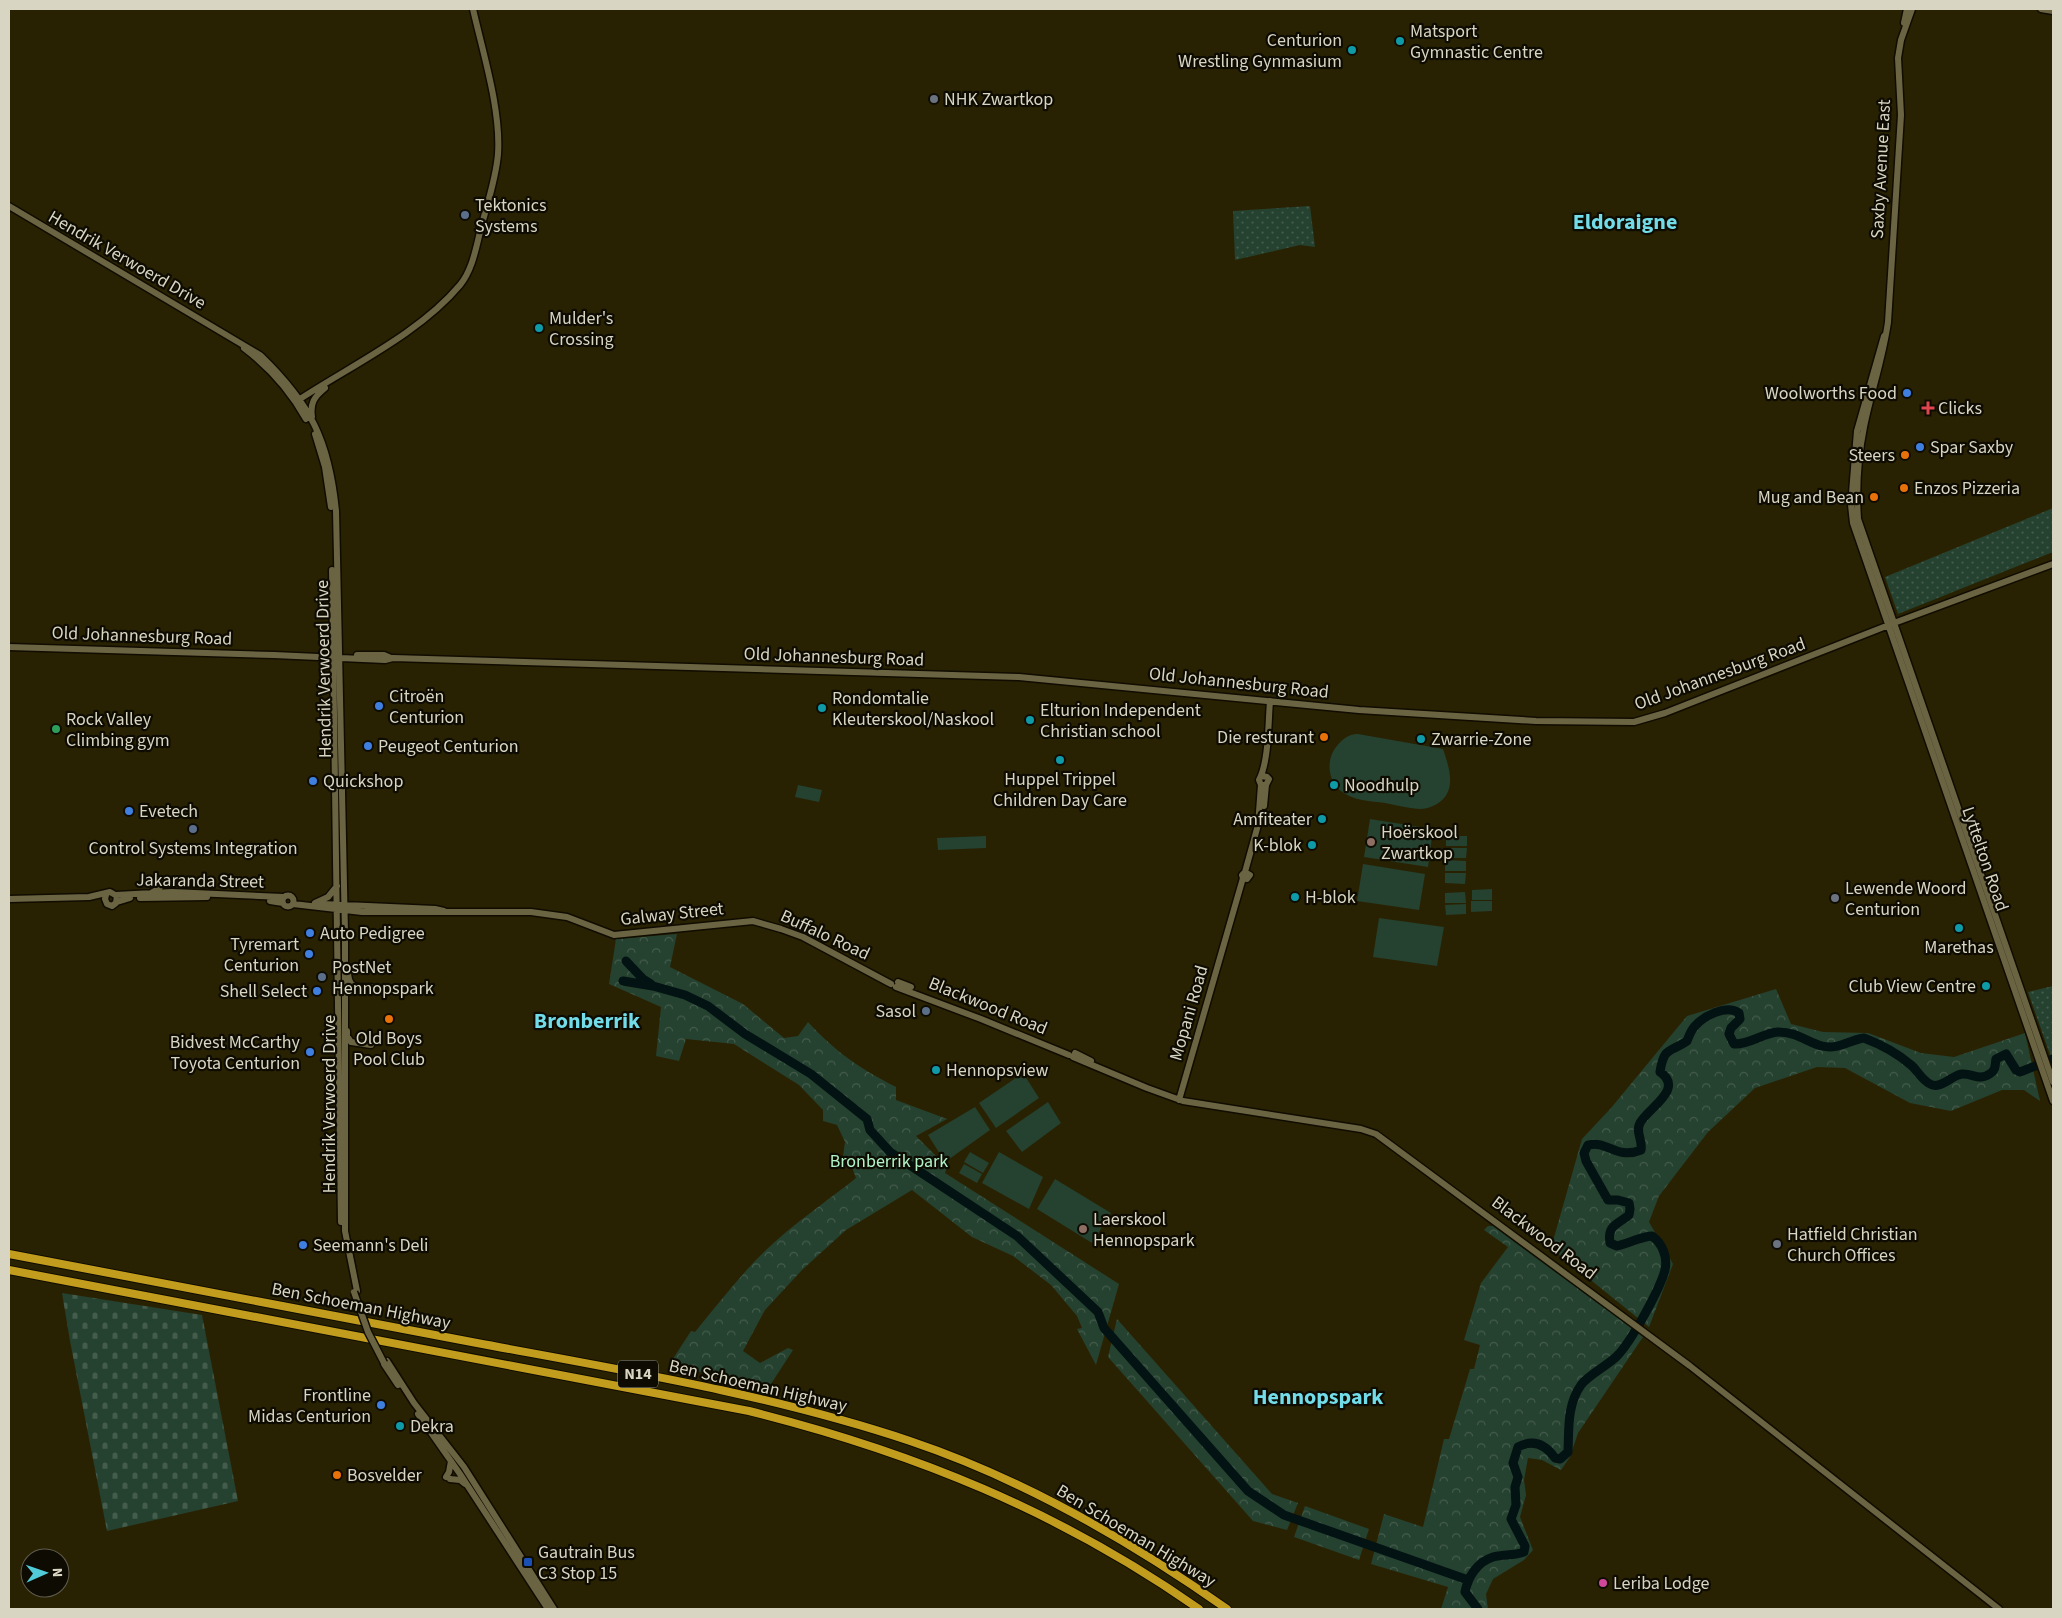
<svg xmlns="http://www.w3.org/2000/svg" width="2062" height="1618" font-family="'Source Sans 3',sans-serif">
	<defs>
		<pattern id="grass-dots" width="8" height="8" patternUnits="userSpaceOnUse" patternTransform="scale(1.25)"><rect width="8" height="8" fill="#25412f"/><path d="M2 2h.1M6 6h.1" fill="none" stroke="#445c4c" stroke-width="1.8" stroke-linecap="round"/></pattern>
		<pattern id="forest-crowns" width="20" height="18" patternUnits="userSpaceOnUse" patternTransform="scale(1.25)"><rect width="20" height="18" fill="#25412f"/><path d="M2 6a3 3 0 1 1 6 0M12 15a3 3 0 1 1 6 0" fill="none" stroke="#445c4c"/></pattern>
		<pattern id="cemetery-stones" width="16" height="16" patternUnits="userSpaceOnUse" patternTransform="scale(1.25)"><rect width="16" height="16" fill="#25412f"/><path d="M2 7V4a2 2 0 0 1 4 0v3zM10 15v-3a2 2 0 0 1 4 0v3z" fill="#445c4c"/></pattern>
	</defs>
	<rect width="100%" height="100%" fill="#292202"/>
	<path fill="url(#grass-dots)" d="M1310,206L1315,247L1300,245L1235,260L1233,211Z
		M2053,508V552L1898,614L1885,577Z
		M2053,986V1063L2028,992Z"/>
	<path fill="url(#forest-crowns)" d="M677,934L670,967L743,1004L784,1038L798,1036L808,1022C837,1053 859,1068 896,1087V1100L947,1119L916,1136L947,1167L945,1173L1119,1284L1096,1365L1077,1329L1082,1328L1077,1316L1051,1285L1013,1256L972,1237L912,1190L846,1230L802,1270L765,1310L743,1351L760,1363L788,1348L793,1350L769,1387L669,1365L691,1331L695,1332C718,1304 740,1275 766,1250C794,1223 826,1202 856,1178L848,1157L843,1156L845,1142L837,1125L823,1121V1110L799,1085L734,1044L686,1039L679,1061L656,1056L661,1007L609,984L616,939Z
		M1776,989L1791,1024L1823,1032L1868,1033L1921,1053L1954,1057L2025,1033L2040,1101L2024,1090H2002L1951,1111L1910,1103L1845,1068L1817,1067L1755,1088L1708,1132L1659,1196L1649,1222L1673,1264L1649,1327L1551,1248L1582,1139L1611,1108L1687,1016Z
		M1488,1226H1495L1515,1239L1643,1337L1578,1433L1570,1457L1561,1470L1542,1460L1528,1458L1524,1480L1526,1495L1520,1517L1533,1550L1524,1560L1493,1579L1486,1594L1488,1609H1441L1448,1587L1371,1564L1384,1514L1423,1527L1444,1439H1449L1470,1369H1474L1480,1345L1464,1340L1481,1283L1508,1247L1484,1230Z
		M1117,1319L1272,1494L1298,1503L1287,1530L1253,1521L1108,1357Z
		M1305,1506L1369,1529L1359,1560L1294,1537Z"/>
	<path fill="url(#cemetery-stones)" d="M62,1293L202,1315L238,1501L107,1531L70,1341Z"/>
	<path fill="#25412f" d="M1358,734L1443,749C1449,767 1458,791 1437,804C1432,807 1425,809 1419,809C1408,808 1396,805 1385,803C1371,801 1353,801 1341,791C1329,782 1326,763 1334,750C1340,741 1347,734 1358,734Z
		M798,785L822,790L819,802L795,797Z
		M1370,819L1433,829L1428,867L1364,857Z
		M986,836V848L938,850L937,838Z
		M1446,836H1467V846H1446Z
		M1446,848H1467L1466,858H1445Z
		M1445,860L1466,861V871H1445Z
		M1363,864L1425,874L1419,910L1357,901Z
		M1445,873H1466L1465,884L1445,883Z
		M1492,889V900H1472V890Z
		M1465,892L1466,903H1445V893Z
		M1471,901H1492V911L1471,912Z
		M1466,904V914L1446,915L1445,905Z
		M1379,918L1444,927L1437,966L1373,957Z
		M1023,1073L1039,1098L996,1128L979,1103Z
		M1048,1102L1061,1123L1022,1152L1006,1131Z
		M975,1107L990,1130L945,1162L928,1135Z
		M970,1152L989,1163L983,1173L964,1162Z
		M999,1152L1043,1177L1029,1209L982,1183Z
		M964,1164L982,1174L977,1183L959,1173Z
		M1055,1179L1111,1213L1092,1243L1037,1209Z"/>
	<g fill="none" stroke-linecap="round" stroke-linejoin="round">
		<path stroke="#031212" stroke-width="9" d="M626,961L643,979L651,984
			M623,981L653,986L685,995L708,1006L745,1034L811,1074L867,1119L870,1130L890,1152L1017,1236L1098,1312L1104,1328L1248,1491L1284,1515L1468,1580
			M1478,1609L1465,1592C1468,1577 1477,1562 1493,1557C1503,1554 1513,1556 1524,1552L1525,1546L1511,1519L1516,1505L1515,1487L1518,1477L1513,1463L1518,1447C1533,1439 1545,1444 1555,1458L1560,1459L1568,1452C1569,1428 1567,1405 1581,1385C1588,1375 1607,1366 1617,1356C1631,1342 1660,1289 1665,1270C1668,1257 1662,1243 1652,1236C1640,1237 1629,1243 1617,1246L1610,1243C1607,1225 1617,1225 1629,1215L1630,1209L1629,1203L1618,1200H1608L1586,1161L1584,1153L1588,1145C1608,1140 1616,1160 1641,1150C1643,1140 1635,1132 1640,1123C1648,1108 1685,1089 1660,1072C1664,1046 1670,1053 1687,1041C1689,1036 1691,1030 1695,1026C1704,1016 1726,1004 1739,1013L1740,1019L1731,1028L1729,1034L1734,1044C1749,1045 1763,1033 1778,1032C1798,1032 1806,1042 1822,1046C1838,1050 1849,1040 1864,1038C1880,1044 1897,1053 1911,1065C1917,1070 1922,1080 1930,1084C1940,1090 1952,1075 1962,1074C1973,1073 1979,1082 1991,1073C1996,1070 1995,1064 1996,1059L2006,1054L2016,1070L2020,1072L2053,1059"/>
		<g stroke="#100c00" stroke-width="9">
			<path id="secondary" d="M1912,9L1901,40L1898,58L1901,115L1888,322C1883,358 1871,392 1864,427C1858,457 1856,489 1858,519L2053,1082
				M2041,9L2053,11
				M1904,23L1907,9
				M9,206L260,355C311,404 329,441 336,511L345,932V1231L357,1291
				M1884,336L1857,431L1851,505L1853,523L2053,1101
				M244,348C269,367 291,392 306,419
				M297,401C350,366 419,334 460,285C473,269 476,247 481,228C487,204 496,179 498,154C501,110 483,53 473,9
				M312,417C310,403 314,397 325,388
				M315,434L325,467L331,507
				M332,570L341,1222
				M9,647L274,655L385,660L393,658L1019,677L1359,710L1536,721L1634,722L1665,713L1894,623L2053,564
				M357,655H384L391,658
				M1262,776L1267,777L1269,779L1266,785H1261L1259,780C1269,761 1268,724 1270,701
				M1264,806L1266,785
				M1245,872L1250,875L1247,879L1243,878L1242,875L1245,872L1258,825L1261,785
				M151,893L158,889L166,880
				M116,895L172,892L283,897
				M282.5 901a5.5 5.5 0 1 1 11 0a5.5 5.5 0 1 1-11 0Z
				M140,898L207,897
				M9,899L89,897L110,892L117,896L116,903L112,906L107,904L105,899L106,895
				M270,901L283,903
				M117,902L130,898
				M315,903L328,897L337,886
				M293,904L362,912H531L567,917L614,935L753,921L781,929L803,937L891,984
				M322,904L435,909L444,911
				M348,971C348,988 356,988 371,987
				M898,982L911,987
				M896,987L981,1019L1069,1055
				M347,1031V1036L351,1042L371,1045
				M1075,1053L1091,1061
				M1073,1057L1147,1088L1183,1101L1361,1129L1376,1134L1690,1366L1999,1609
				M1179,1100L1243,878
				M387,1361L414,1403L464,1467L554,1609
				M384,1364L398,1385
				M418,1414L460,1474L548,1609
				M446,1477L449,1472L451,1461
				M450,1479L460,1480L465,1484"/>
		</g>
		<g stroke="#100c00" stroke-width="10">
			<path id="highway" d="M9,1254C165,1283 321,1313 477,1343C622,1370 769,1394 910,1441C1023,1479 1129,1540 1227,1609
				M9,1270L749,1411C913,1452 1059,1511 1199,1609"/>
		</g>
		<use href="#secondary" stroke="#6b6443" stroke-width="6"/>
		<use href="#highway" stroke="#c29d1d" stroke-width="8"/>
		<g stroke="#100c00" stroke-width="9" stroke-linecap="butt">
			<path id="secondary-bridge" d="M354,1292L368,1332L384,1363"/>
		</g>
		<use href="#secondary-bridge" stroke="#6b6443" stroke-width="6"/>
	</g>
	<g fill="#0f9aa8" stroke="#0e0c02" stroke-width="2">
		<circle cx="1400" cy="41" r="5"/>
		<circle cx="1352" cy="50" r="5"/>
		<circle cx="539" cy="328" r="5"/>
		<circle cx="822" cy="708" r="5"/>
		<circle cx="1030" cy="720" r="5"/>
		<circle cx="1421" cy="739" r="5"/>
		<circle cx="1060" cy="760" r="5"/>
		<circle cx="1334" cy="785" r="5"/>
		<circle cx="1322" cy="819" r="5"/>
		<circle cx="1312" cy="845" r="5"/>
		<circle cx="1295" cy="897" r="5"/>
		<circle cx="1959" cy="928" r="5"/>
		<circle cx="1986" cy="986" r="5"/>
		<circle cx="936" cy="1070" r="5"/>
		<circle cx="400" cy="1426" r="5"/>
	</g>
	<g fill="#6b7280" stroke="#0e0c02" stroke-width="2">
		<circle cx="934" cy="99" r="5"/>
		<circle cx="1835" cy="898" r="5"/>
		<circle cx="1777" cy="1244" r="5"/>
	</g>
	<g fill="#5c6f8a" stroke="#0e0c02" stroke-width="2">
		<circle cx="465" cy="215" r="5"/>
		<circle cx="193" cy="829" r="5"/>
		<circle cx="322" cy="977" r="5"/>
		<circle cx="926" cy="1011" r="5"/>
	</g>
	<g fill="#3f7fe0" stroke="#0e0c02" stroke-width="2">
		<circle cx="1907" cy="393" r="5"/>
		<circle cx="1920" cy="447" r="5"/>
		<circle cx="379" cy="706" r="5"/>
		<circle cx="368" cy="746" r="5"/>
		<circle cx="313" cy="781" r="5"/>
		<circle cx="129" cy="811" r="5"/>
		<circle cx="310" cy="933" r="5"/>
		<circle cx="309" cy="954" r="5"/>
		<circle cx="317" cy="991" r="5"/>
		<circle cx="310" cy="1052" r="5"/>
		<circle cx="303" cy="1245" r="5"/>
		<circle cx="381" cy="1405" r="5"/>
	</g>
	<path fill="#e0444e" stroke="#0e0c02" stroke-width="2" d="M1925.5 400.5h5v5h5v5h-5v5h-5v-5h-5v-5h5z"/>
	<g fill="#e8710a" stroke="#0e0c02" stroke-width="2">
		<circle cx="1905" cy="455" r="5"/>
		<circle cx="1904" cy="488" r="5"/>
		<circle cx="1874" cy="497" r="5"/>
		<circle cx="1324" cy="737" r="5"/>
		<circle cx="389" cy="1019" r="5"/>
		<circle cx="337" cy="1475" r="5"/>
	</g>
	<circle fill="#2e9e5b" stroke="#0e0c02" stroke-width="2" cx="56" cy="729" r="5"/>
	<g fill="#8d6e63" stroke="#0e0c02" stroke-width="2">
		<circle cx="1371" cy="842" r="5"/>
		<circle cx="1083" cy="1229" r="5"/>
	</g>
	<rect fill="#1a4fb4" stroke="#0e0c02" stroke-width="2" x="523" y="1557" width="10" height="10" rx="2.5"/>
	<circle fill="#d1479c" stroke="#0e0c02" stroke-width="2" cx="1603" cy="1583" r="5"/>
	<g text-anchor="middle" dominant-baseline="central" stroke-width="4.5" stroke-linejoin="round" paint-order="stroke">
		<rect fill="#0e0c02" stroke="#9b9989" stroke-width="1" x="618" y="1360.5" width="40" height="27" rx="4"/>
		<g font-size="16" font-weight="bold" fill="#d8d5c3">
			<text x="638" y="1374">N14</text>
		</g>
		<g font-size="18" fill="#d8d5c3" stroke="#0e0c02" text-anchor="start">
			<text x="1410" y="31">Matsport<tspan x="1410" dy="21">Gymnastic Centre</tspan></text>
			<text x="1342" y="40" text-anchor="end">Centurion<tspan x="1342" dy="21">Wrestling Gynmasium</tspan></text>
			<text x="944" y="99">NHK Zwartkop</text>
			<text x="475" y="205">Tektonics<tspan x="475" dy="21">Systems</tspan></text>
			<text x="549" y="318">Mulder's<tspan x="549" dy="21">Crossing</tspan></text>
			<text x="1897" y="393" text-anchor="end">Woolworths Food</text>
			<text x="1938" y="408">Clicks</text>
			<text x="1930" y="447">Spar Saxby</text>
			<text x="1895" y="455" text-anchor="end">Steers</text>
			<text x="1914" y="488">Enzos Pizzeria</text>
			<text x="1864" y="497" text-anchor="end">Mug and Bean</text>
			<text x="389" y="696">Citroën<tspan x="389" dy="21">Centurion</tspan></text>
			<text x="832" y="698">Rondomtalie<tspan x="832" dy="21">Kleuterskool/Naskool</tspan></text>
			<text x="1040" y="710">Elturion Independent<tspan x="1040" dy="21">Christian school</tspan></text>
			<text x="66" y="719">Rock Valley<tspan x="66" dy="21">Climbing gym</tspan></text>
			<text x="1314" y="737" text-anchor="end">Die resturant</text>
			<text x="1431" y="739">Zwarrie-Zone</text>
			<text x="378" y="746">Peugeot Centurion</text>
			<text x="1060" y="779" text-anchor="middle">Huppel Trippel<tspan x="1060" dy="21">Children Day Care</tspan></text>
			<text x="323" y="781">Quickshop</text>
			<text x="1344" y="785">Noodhulp</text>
			<text x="139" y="811">Evetech</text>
			<text x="1312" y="819" text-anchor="end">Amfiteater</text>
			<text x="1381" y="832">Hoërskool<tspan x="1381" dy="21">Zwartkop</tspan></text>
			<text x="1302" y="845" text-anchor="end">K-blok</text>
			<text x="193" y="848" text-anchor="middle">Control Systems Integration</text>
			<text x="1845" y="888">Lewende Woord<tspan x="1845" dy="21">Centurion</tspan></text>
			<text x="1305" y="897">H-blok</text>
			<text x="320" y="933">Auto Pedigree</text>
			<text x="299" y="944" text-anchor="end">Tyremart<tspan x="299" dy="21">Centurion</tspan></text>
			<text x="1959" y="947" text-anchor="middle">Marethas</text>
			<text x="332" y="967">PostNet<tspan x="332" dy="21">Hennopspark</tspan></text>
			<text x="1976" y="986" text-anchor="end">Club View Centre</text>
			<text x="307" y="991" text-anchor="end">Shell Select</text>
			<text x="916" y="1011" text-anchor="end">Sasol</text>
			<text x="389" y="1038" text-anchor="middle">Old Boys<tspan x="389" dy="21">Pool Club</tspan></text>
			<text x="300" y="1042" text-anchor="end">Bidvest McCarthy<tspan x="300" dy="21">Toyota Centurion</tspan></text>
			<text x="946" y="1070">Hennopsview</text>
			<text x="1093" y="1219">Laerskool<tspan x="1093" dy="21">Hennopspark</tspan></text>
			<text x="1787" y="1234">Hatfield Christian<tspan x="1787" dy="21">Church Offices</tspan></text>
			<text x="313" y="1245">Seemann's Deli</text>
			<text x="371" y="1395" text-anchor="end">Frontline<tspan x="371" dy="21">Midas Centurion</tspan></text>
			<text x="410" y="1426">Dekra</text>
			<text x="347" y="1475">Bosvelder</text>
			<text x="538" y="1552">Gautrain Bus<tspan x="538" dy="21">C3 Stop 15</tspan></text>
			<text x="1613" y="1583">Leriba Lodge</text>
		</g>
		<g font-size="18" fill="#d8d5c3" stroke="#0e0c02">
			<text transform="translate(1881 169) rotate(-87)">Saxby Avenue East</text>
			<text transform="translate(127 260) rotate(30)">Hendrik Verwoerd Drive</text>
			<text transform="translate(142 636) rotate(2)">Old Johannesburg Road</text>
			<text transform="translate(834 657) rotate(2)">Old Johannesburg Road</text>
			<text transform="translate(324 669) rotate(-91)">Hendrik Verwoerd Drive</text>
			<text transform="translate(1720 674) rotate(-20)">Old Johannesburg Road</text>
			<text transform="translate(1239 683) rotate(6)">Old Johannesburg Road</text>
			<text transform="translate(1985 859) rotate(71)">Lyttelton Road</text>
			<text transform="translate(200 881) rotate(1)">Jakaranda Street</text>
			<text transform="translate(672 914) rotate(-6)">Galway Street</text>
			<text transform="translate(825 935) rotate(25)">Buffalo Road</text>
			<text transform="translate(988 1006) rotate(22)">Blackwood Road</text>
			<text transform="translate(1189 1013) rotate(-74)">Mopani Road</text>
			<text transform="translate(329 1104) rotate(-90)">Hendrik Verwoerd Drive</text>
			<text transform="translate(1544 1238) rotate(37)">Blackwood Road</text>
			<text transform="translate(361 1306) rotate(11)">Ben Schoeman Highway</text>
			<text transform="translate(758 1386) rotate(13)">Ben Schoeman Highway</text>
			<text transform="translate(1136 1536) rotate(31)">Ben Schoeman Highway</text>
		</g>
		<g font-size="18" fill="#b2f4c8" stroke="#0e0c02">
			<text x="889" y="1161">Bronberrik park</text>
		</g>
		<g font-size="22" font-weight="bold" fill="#72dde9" stroke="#0e0c02">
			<text x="1625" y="222">Eldoraigne</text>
			<text x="587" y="1021">Bronberrik</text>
			<text x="1318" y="1397">Hennopspark</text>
		</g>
	</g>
	<rect width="2062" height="1618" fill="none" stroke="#d8d5c3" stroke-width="20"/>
	<g transform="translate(45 1573) rotate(88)"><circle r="24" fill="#0e0c02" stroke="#5f5c4f"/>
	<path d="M0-4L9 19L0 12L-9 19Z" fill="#52cbd8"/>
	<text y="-8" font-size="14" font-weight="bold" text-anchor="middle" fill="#d8d5c3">N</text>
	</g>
</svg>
